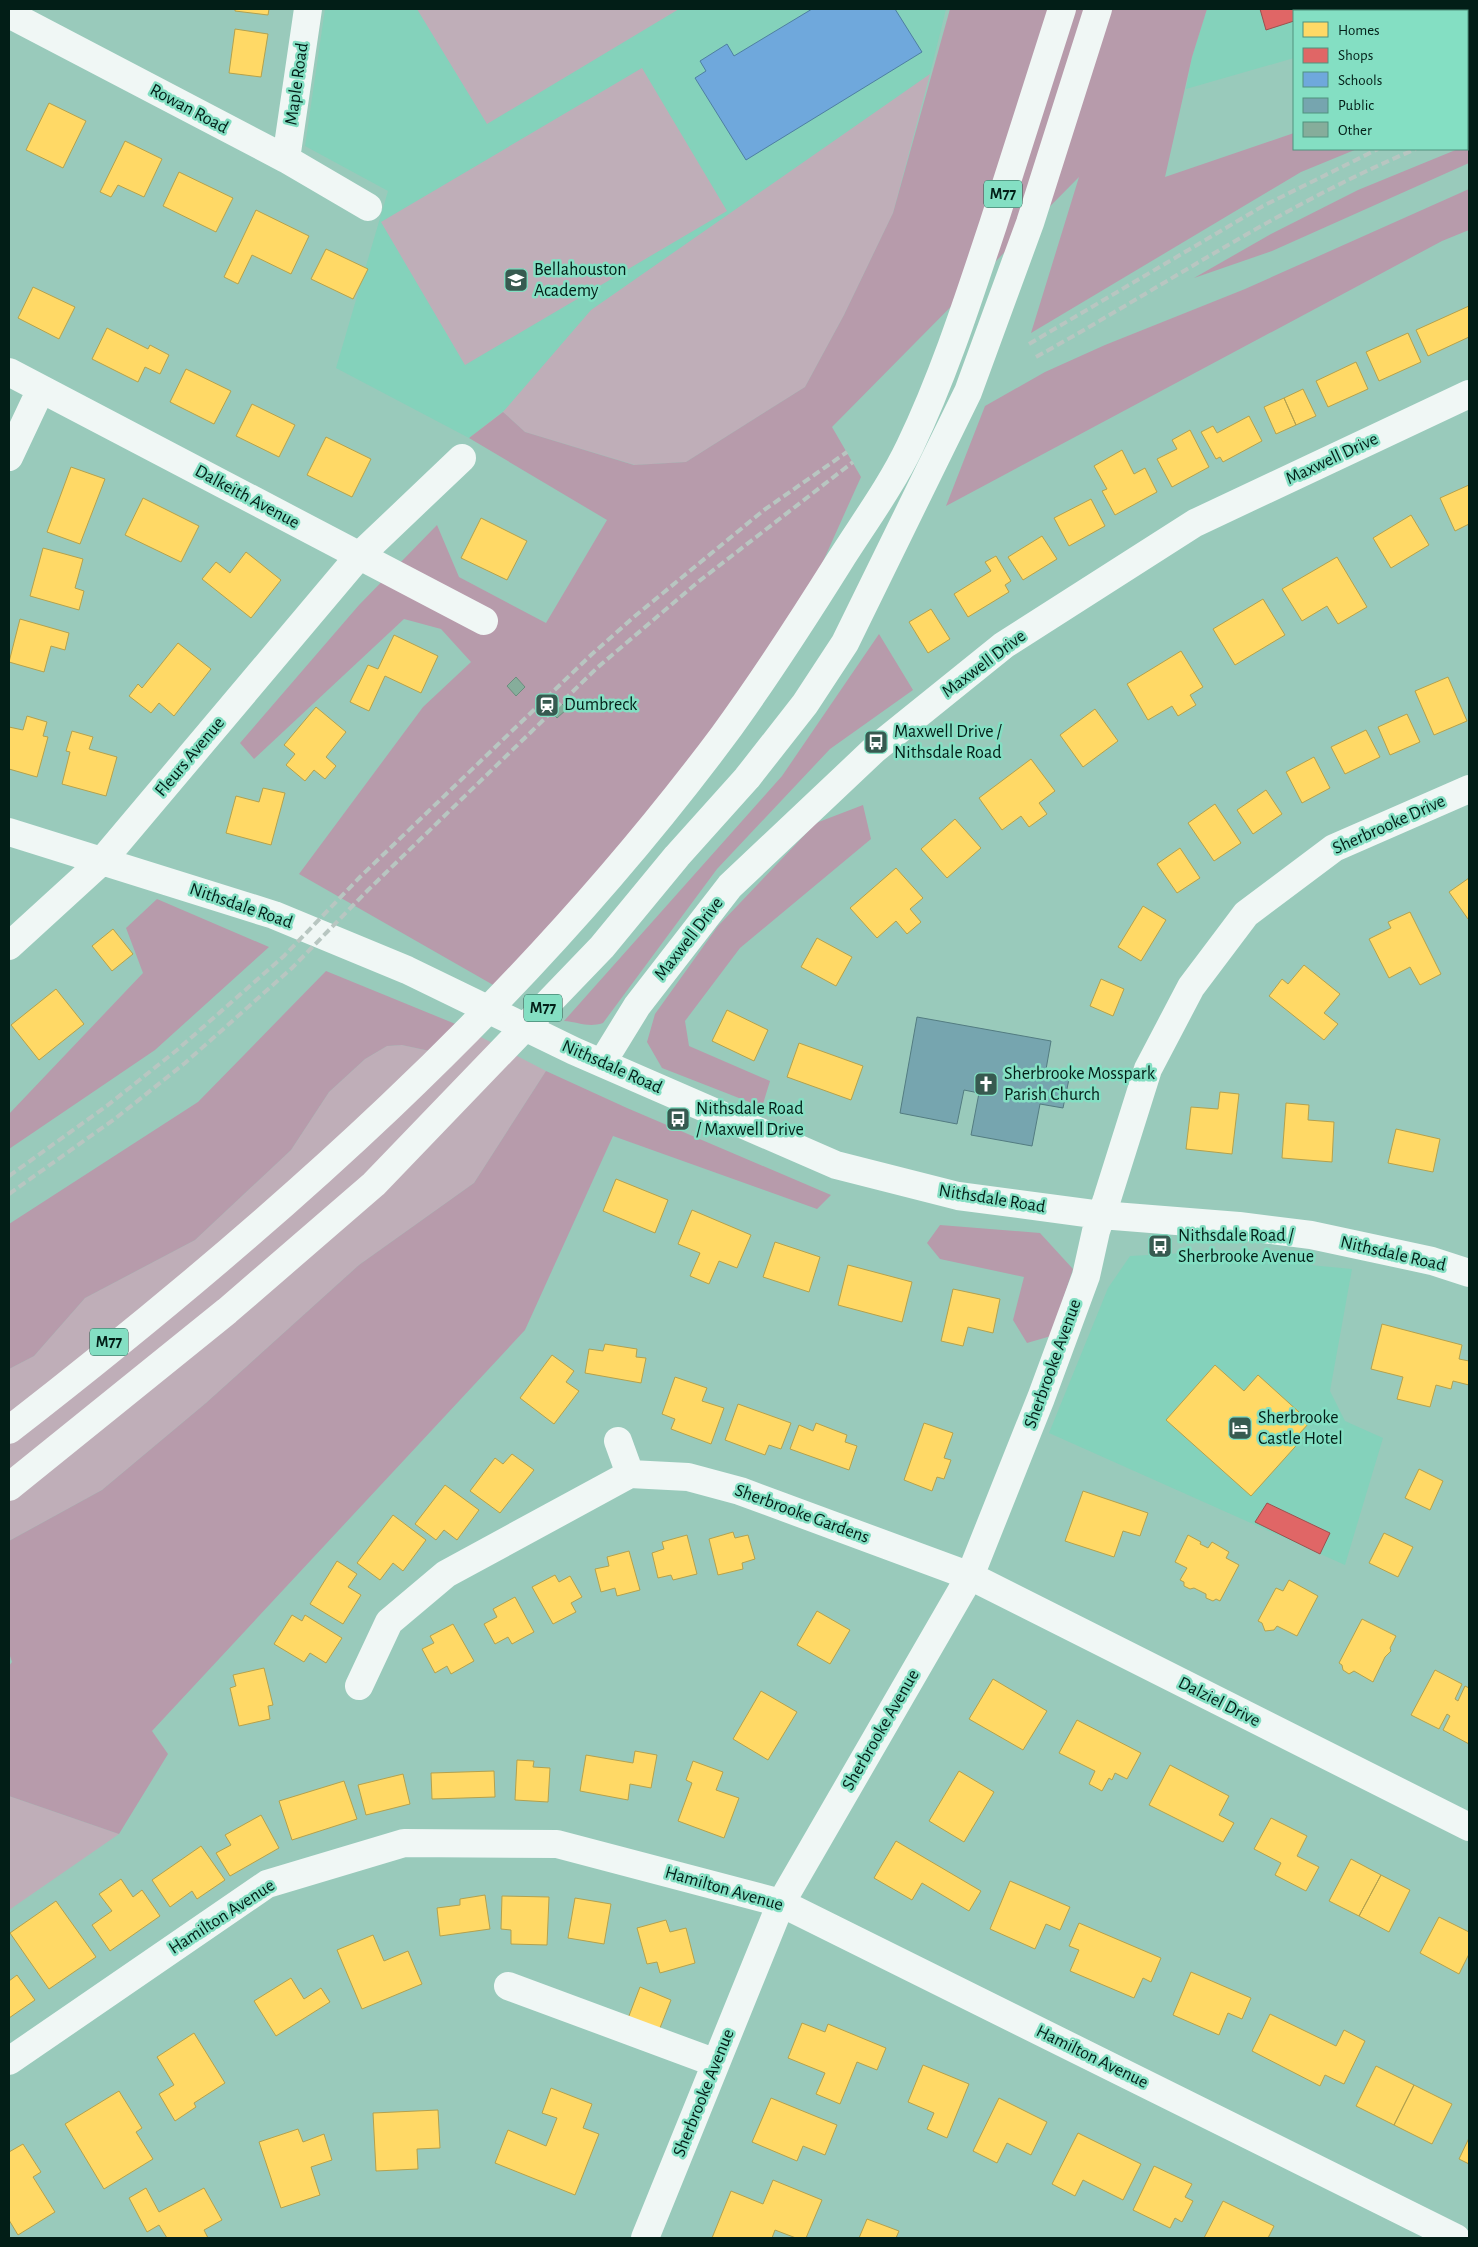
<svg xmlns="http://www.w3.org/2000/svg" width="1478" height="2247" font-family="'Alegreya Sans',sans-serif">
	<rect width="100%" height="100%" fill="#99cabb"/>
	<path fill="#84d2bb" d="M325,9H946L930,74L469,438L336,368L388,191L305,146Z
		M1207,9H1467L1458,11H1294V58L1186,89L1192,57Z
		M1185,1253L1352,1269L1330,1391L1345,1421L1383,1438L1345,1565L1049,1433L1108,1288L1130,1256Z"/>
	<path fill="#bfaeb8" d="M417,9H679L487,124Z
		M642,68L727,211L465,365L381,222Z
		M930,74L893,213L844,315L805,387L686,462L635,465L525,432L503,412L591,310Z
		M458,1025L546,1071L474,1183L359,1265L206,1403L102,1490L9,1541V1369L34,1356L85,1298L195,1240L291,1150L329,1092L365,1059L387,1046L402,1045L430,1051Z
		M9,1796L119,1834L9,1910Z"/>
	<path fill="#b79bab" d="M950,9H1207L1192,57L1165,177L1294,133V149H1357L1301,172L1031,333L1079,177L832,427L861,477L816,577L668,795L495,986L299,874L423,707L471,662L441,629L404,619L254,759L240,743L359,605L437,525L459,577L546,623L607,520L469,438L503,412L525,432L634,465L686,462L805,387L844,315L893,213Z
		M1469,144V163L1272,251L1194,278L1271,234L1358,190L1458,149H1467V145Z
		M1469,189V230L1442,241L946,506L985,406L1045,372L1105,345L1245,289Z
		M879,634L913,690L830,749L717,869L603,1023C588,1028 579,1022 564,1021L782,776Z
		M863,805L871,839L740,948L685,1021L689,1046L770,1081L762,1107L662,1068L647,1042L655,1014L718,926L816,823Z
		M157,899L269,947L155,1050L9,1149V1114L143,973L126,928Z
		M326,971L458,1025L430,1051L402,1045L387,1046L365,1059L329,1092L291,1150L195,1240L85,1298L34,1356L9,1369V1224L198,1102Z
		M546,1071L627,1108L831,1195L817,1209L613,1136L525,1330L152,1731L168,1754L119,1834L9,1796V1666L12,1662L9,1653V1541L102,1490L206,1403L359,1265L474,1183Z
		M940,1225L1040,1233L1073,1269L1051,1336L1027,1343L1013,1320L1024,1277L940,1259L927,1243Z"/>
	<path fill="#ffd966" stroke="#b3a14e" d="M235,9H269L268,15L235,11Z
		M235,29L268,34L261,77L229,73Z
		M49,103L86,121L63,168L26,150Z
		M125,141L162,159L144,197L118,185L111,197L100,192Z
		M179,172L233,198L216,232L163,206Z
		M256,210L309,236L291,274L252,255L238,284L224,277Z
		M326,249L368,269L353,299L311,279Z
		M33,287L75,307L59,339L18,318Z
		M1469,306V337L1428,356L1416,330Z
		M107,328L148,349L150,345L169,355L160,374L145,367L138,382L92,359Z
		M1408,333L1421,362L1379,381L1366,352Z
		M1356,362L1368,389L1328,407L1316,381Z
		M186,369L231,391L214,424L170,402Z
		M1303,389L1316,416L1296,425L1284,398Z
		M1284,398L1296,425L1276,434L1264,407Z
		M252,404L295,425L279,457L236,436Z
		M1249,416L1262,441L1223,462L1220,457L1216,459L1201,432L1213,426L1217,433Z
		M1190,430L1209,467L1172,487L1157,459L1177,449L1172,440Z
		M326,437L371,459L352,497L307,475Z
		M1122,450L1134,474L1145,468L1157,492L1115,515L1102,491L1107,489L1094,466Z
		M71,467L105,479L80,544L47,532Z
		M1469,485V524L1455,531L1440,498Z
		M143,498L199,526L181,562L125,535Z
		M1091,499L1105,526L1069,546L1054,518Z
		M1411,515L1429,545L1391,568L1373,538Z
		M481,518L527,541L507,580L461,558Z
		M1042,536L1057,559L1023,580L1008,557Z
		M43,548L83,559L75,588L84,591L79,610L30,596Z
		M246,552L281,580L251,618L202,579L216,562L230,573Z
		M996,556L1011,581L1005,585L1009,592L968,617L954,594L991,571L985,562Z
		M1337,557L1367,607L1338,624L1327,606L1302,621L1282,589Z
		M1263,599L1285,635L1235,665L1213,629Z
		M931,609L950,639L928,653L909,622Z
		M20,619L69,633L65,650L51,646L44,672L9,662Z
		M394,635L438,656L421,693L385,676L369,711L350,702L368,665L378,669Z
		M178,643L211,669L174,716L159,703L151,713L129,696L138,684L142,688Z
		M1181,651L1203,687L1190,695L1196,705L1178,716L1172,706L1148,720L1127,684Z
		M1448,677L1467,721L1434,735L1415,691Z
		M316,707L346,732L326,757L336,766L325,779L314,770L305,781L286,765L295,754L284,745Z
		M1095,709L1118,741L1083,767L1060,735Z
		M1407,714L1420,742L1390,755L1378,727Z
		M27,716L47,722L43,736L48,737L37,777L9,769V727L23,730Z
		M1366,730L1380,757L1345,774L1331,747Z
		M72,731L93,737L89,749L117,757L106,796L62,784L70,752L66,751Z
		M1314,757L1330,788L1302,803L1286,772Z
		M1031,759L1055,791L1039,803L1047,814L1029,827L1021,816L1002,830L979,798Z
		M263,788L285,793L271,845L226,833L236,796L259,802Z
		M1266,790L1282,814L1253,834L1237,810Z
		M1215,804L1241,843L1214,861L1188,823Z
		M955,819L981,848L947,878L921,849Z
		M1180,848L1200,878L1177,893L1157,864Z
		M896,868L923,898L910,909L921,922L907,934L896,921L877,938L850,908Z
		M1469,878V919H1468L1449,892Z
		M1143,906L1166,920L1141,961L1118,947Z
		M1410,912L1441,974L1420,985L1410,967L1389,978L1369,939L1391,928L1388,922Z
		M113,929L133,954L112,971L92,946Z
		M817,938L852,957L836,986L801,967Z
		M1304,965L1340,994L1324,1013L1338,1024L1324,1040L1269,996L1282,979L1288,984Z
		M1101,979L1124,989L1113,1016L1090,1006Z
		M56,989L84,1024L39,1060L11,1025Z
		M727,1010L768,1030L754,1061L712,1041Z
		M799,1043L863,1066L851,1100L787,1077Z
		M1220,1092L1239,1094L1232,1154L1186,1149L1191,1107L1218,1109Z
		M1286,1103L1309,1105L1308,1120L1334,1122L1332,1162L1282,1158Z
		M1396,1129L1440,1139L1433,1172L1388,1163Z
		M616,1179L668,1200L655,1233L603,1211Z
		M692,1210L751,1235L737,1268L719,1261L709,1284L690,1276L700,1253L678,1244Z
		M775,1242L820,1257L809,1292L763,1277Z
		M848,1265L912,1282L902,1322L838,1305Z
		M953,1289L1000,1299L993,1333L968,1327L963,1346L941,1341Z
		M1382,1324L1462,1345L1459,1359L1469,1361V1385L1453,1381L1451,1389L1436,1385L1430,1407L1397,1399L1403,1377L1371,1369Z
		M605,1344L637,1349L636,1357L646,1358L641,1383L585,1373L589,1349L603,1351Z
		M552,1355L574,1371L566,1382L579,1391L554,1424L520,1398Z
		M1215,1365L1244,1391L1258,1375L1310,1422L1299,1434L1303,1438L1251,1496L1166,1420Z
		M675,1377L707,1388L702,1401L724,1408L711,1444L671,1429L675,1419L662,1414Z
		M738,1404L791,1423L781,1449L769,1445L765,1455L725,1440Z
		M816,1423L847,1435L845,1442L857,1446L849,1470L790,1449L799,1425L813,1431Z
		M924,1423L953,1433L944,1458L951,1460L944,1479L937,1477L932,1491L904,1480Z
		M512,1454L534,1470L500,1513L470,1491L495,1458L503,1464Z
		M1419,1469L1443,1481L1430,1510L1405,1498Z
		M445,1485L479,1510L457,1540L444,1530L436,1540L415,1524Z
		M1083,1491L1148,1513L1140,1536L1123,1531L1114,1557L1065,1541Z
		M393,1515L426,1540L403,1571L393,1563L380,1580L357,1563Z
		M733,1532L735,1538L748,1535L755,1559L742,1563L743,1569L718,1575L709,1539Z
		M1384,1533L1413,1547L1398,1577L1369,1563Z
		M687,1535L697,1574L673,1580L671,1575L658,1578L652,1553L664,1549L662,1542Z
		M1188,1535L1201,1542L1200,1544L1208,1548L1212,1542L1229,1552L1226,1558L1239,1565L1220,1601L1216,1599L1213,1601L1206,1598V1594L1194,1588L1190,1589L1184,1586V1582L1180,1580L1187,1568L1175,1562Z
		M629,1551L640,1590L617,1596L615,1588L601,1592L595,1569L609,1566L607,1557Z
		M337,1561L357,1574L348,1587L361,1595L343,1624L310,1604Z
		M555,1575L559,1582L570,1576L582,1597L571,1603L576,1612L553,1624L532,1587Z
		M1289,1580L1318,1596L1297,1636L1277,1626L1274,1630L1265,1631L1262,1623L1258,1621L1276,1588L1283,1591Z
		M515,1597L534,1632L512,1644L508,1637L495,1644L484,1624L497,1617L493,1609Z
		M817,1611L850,1630L830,1664L797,1645Z
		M292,1615L302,1621L305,1615L342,1638L326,1663L310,1653L304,1662L274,1644Z
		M1362,1619L1396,1636L1390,1648L1391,1651L1385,1657L1373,1682L1354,1671L1349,1674L1343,1670L1342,1665L1339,1663Z
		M453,1624L474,1661L451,1674L447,1666L435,1673L422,1649L434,1643L430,1636Z
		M264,1668L273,1705L268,1706L270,1719L239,1726L230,1688L236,1686L233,1675Z
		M1435,1670L1462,1684L1455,1699L1458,1701L1465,1686L1469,1688V1744L1443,1730L1450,1716L1447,1714L1439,1729L1411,1715Z
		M993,1679L1047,1711L1023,1750L969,1719Z
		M761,1691L797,1712L768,1760L733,1739Z
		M1077,1720L1141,1753L1127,1779L1115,1773L1112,1780L1109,1778L1102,1791L1089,1784L1095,1771L1059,1753Z
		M635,1751L657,1755L651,1788L630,1784L628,1800L580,1791L586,1755L633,1763Z
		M517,1760L534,1761L533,1767L550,1768L548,1802L515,1800Z
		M693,1761L723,1772L716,1790L739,1798L724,1838L678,1821L692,1783L686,1780Z
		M1170,1765L1229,1796L1219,1815L1234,1823L1223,1842L1149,1805Z
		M494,1771L495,1797L432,1799L431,1773Z
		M959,1771L994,1792L964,1842L929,1821Z
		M403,1774L410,1804L366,1815L358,1785Z
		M344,1781L357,1819L292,1840L279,1801Z
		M261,1815L279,1848L230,1876L216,1853L231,1845L225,1835Z
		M1271,1818L1307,1836L1297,1856L1319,1867L1306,1891L1275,1875L1281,1863L1254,1849Z
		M896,1841L981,1891L969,1911L922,1883L912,1900L874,1878Z
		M201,1846L225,1880L197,1899L192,1891L170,1907L152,1880Z
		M1351,1859L1381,1875L1359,1916L1329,1901Z
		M1381,1875L1410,1890L1389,1932L1359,1916Z
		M121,1879L133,1897L142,1890L160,1916L110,1951L92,1925L112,1911L99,1894Z
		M1010,1881L1070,1907L1060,1930L1046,1924L1035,1949L990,1929Z
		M485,1895L490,1929L440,1936L437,1908L460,1905V1899Z
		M502,1896L549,1897L547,1945L511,1944V1930L501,1929Z
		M575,1898L611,1904L604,1944L568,1938Z
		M56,1901L96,1957L49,1989L10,1933Z
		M1439,1917L1469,1932V1954L1459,1974L1420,1953Z
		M666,1920L670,1932L686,1928L695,1963L660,1973L657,1962L647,1964L637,1928Z
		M1079,1923L1161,1958L1151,1982L1143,1978L1134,1998L1070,1971L1079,1950L1069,1946Z
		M373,1935L384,1961L408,1951L422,1984L362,2009L337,1950Z
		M1191,1972L1251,1998L1242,2019L1228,2013L1219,2035L1173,2015Z
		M17,1975L35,2000L9,2018V1981Z
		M291,1978L304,1999L321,1988L330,2002L276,2036L254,2001Z
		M640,1987L671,2000L658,2033L627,2021Z
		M1270,2014L1336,2046L1344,2030L1365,2041L1344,2084L1325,2075L1320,2086L1252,2051Z
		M802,2023L825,2032L828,2024L886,2048L877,2070L857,2062L840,2104L816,2094L825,2073L788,2058Z
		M194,2033L225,2083L194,2103L196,2107L175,2121L159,2094L174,2085L157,2057Z
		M923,2065L969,2084L947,2138L927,2129L934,2113L908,2102Z
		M1376,2066L1414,2085L1394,2125L1356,2106Z
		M1414,2085L1452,2104L1432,2144L1394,2125Z
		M551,2088L592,2104L583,2128L599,2134L575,2195L495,2163L508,2130L546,2146L557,2118L542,2113Z
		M119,2091L142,2128L136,2132L153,2159L104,2189L65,2124Z
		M771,2098L837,2125L825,2155L803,2146L797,2161L752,2142Z
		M999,2098L1047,2122L1031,2155L1007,2143L997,2163L973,2151Z
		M438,2110L440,2148L417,2149L418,2169L376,2171L373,2113Z
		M298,2129L303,2142L324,2134L332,2160L311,2167L320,2195L281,2208L259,2142Z
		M1078,2133L1141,2164L1123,2200L1083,2180L1075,2196L1052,2184Z
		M1469,2138V2164L1459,2159Z
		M23,2144L41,2172L33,2177L55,2212L18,2235L9,2220V2152Z
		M1154,2166L1192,2184L1185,2197L1193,2201L1182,2222L1175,2218L1170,2228L1133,2210Z
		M773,2180L822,2200L806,2238H796L775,2230L772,2238H712L731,2191L763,2204Z
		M146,2188L159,2212L204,2188L222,2220L204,2230L208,2238H167L159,2225L147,2232L129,2198Z
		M1223,2201L1274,2226L1268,2238H1204Z
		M867,2219L899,2231L896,2238H859Z"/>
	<path fill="#e06666" stroke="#9d504e" d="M1260,9H1339L1330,11H1294V21L1266,30Z
		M1369,9H1434V11H1370Z
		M1267,1503L1330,1533L1320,1554L1255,1522Z"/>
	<path fill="#6fa8dc" stroke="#4e7fa1" d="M812,9H895L922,52L746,160L695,78L706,71L700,61L727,44L734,56Z"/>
	<path fill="#76a5af" stroke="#537c81" d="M917,1017L1051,1041L1045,1075L1069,1079L1063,1108L1040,1104L1032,1146L971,1135L979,1093L964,1090L957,1124L900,1113Z"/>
	<path fill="#86ad9b" stroke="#6b8e7e" d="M516,677L525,687L516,696L507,686Z
		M562,704L567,709L557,718L552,713Z"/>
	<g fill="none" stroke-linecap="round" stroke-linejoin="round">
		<path stroke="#f0f7f5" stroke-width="28" d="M9,14L286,159L368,207
			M286,159L308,9
			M9,372L484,621
			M9,457L41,389
			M9,832L274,915L407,970L574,1051L836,1165L958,1196L1101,1215L1239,1226L1311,1235L1432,1261L1469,1273
			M9,946L102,861L359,556L462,458
			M602,1063L637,1006L730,886L875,749L1004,645L1195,523L1469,394
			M618,1441L630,1474
			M359,1686L389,1622L446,1574L630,1474L688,1477L740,1491L970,1576L1469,1827
			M508,1986L716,2063
			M9,2061L267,1884L404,1843L557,1844L781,1903L1456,2238
			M645,2238L781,1903L970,1576L1041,1398L1086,1276L1096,1231L1107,1199L1148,1069L1191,987L1246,914L1334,848L1469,789"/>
		<path stroke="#f0f7f5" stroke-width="28" d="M9,1430C272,1226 523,1004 723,736C764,680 802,621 839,562C863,524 891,486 910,446C944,375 968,300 993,225C1016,153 1039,81 1062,9
			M9,1487L227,1311L374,1184L602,947L677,856L747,778L805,704L845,643L968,392L1030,223L1098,9"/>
		<path stroke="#b8c6c1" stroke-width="4" stroke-dasharray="8 4" stroke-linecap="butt" d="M1467,112L1469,111
			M1467,128L1469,127
			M1029,344L1263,206L1378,149
			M1036,357C1163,287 1282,205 1416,149
			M9,1176L108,1105L177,1050L284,956L360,877L591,655L635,616L764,510L847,452
			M9,1194L116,1118L185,1063L292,968L368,890L598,667L698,582L853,462"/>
	</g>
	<defs>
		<g id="school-square" transform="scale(1.25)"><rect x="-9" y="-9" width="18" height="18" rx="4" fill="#375a50" stroke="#84dfc3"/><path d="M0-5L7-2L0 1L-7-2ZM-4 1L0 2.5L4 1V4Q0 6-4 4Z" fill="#fff"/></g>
		<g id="station-square" transform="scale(1.25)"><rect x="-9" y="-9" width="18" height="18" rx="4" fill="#375a50" stroke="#84dfc3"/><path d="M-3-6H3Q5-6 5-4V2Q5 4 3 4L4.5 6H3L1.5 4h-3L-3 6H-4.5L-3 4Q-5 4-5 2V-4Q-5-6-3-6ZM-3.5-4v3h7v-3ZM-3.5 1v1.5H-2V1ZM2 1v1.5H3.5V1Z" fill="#fff"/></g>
		<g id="bus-square" transform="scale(1.25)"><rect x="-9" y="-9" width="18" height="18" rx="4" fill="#375a50" stroke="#84dfc3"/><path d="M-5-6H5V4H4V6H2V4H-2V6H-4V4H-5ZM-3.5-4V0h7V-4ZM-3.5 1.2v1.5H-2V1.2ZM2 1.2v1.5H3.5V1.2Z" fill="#fff"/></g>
		<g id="church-square" transform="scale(1.25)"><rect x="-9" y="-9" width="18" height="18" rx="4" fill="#375a50" stroke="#84dfc3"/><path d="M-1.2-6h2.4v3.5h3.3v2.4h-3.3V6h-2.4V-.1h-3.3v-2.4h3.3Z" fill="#fff"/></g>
		<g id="hotel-square" transform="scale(1.25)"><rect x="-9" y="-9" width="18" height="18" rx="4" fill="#375a50" stroke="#84dfc3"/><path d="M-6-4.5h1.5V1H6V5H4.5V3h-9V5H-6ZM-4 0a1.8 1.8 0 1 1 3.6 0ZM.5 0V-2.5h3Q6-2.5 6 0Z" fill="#fff"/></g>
	</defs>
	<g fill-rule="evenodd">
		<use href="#school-square" x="516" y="280"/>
		<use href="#station-square" x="547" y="705"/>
		<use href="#bus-square" x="876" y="742"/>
		<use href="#church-square" x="986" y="1084"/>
		<use href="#bus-square" x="678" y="1119"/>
		<use href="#bus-square" x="1160" y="1246"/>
		<use href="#hotel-square" x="1240" y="1428"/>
	</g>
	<g text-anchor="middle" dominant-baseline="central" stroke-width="5" stroke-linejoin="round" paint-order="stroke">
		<g fill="#84dfc3" stroke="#29584b" stroke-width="1">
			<rect x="984" y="180.5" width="38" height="27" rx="4"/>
			<rect x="524" y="994.5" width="38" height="27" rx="4"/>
			<rect x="90" y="1328.5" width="38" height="27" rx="4"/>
		</g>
		<g font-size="16" font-weight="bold" fill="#021e17">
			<text x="1003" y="194">M77</text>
			<text x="543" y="1008">M77</text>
			<text x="109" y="1342">M77</text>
		</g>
		<g font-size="18" fill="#021e17" stroke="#84dfc3">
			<text transform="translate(297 84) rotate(-82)">Maple Road</text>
			<text transform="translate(189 109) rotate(28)">Rowan Road</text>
			<text transform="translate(1332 459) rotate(-25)">Maxwell Drive</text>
			<text transform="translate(247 497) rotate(28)">Dalkeith Avenue</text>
			<text transform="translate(984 664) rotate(-37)">Maxwell Drive</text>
			<text transform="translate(190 757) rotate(-50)">Fleurs Avenue</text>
			<text transform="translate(1389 825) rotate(-24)">Sherbrooke Drive</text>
			<text transform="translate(241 906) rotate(19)">Nithsdale Road</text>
			<text transform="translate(689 939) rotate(-52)">Maxwell Drive</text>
			<text transform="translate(612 1067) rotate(24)">Nithsdale Road</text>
			<text transform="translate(992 1199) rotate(9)">Nithsdale Road</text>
			<text transform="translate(1393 1254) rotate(13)">Nithsdale Road</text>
			<text transform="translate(1053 1364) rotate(-70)">Sherbrooke Avenue</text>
			<text transform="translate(802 1514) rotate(20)">Sherbrooke Gardens</text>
			<text transform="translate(1219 1702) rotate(27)">Dalziel Drive</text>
			<text transform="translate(881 1730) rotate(-60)">Sherbrooke Avenue</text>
			<text transform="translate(724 1889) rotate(16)">Hamilton Avenue</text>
			<text transform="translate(222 1917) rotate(-33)">Hamilton Avenue</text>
			<text transform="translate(1092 2057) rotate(26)">Hamilton Avenue</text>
			<text transform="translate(704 2093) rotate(-68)">Sherbrooke Avenue</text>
		</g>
		<g font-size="18" fill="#021e17" stroke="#84dfc3" text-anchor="start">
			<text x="534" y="270">Bellahouston<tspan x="534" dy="21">Academy</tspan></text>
			<text x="564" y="705">Dumbreck</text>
			<text x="894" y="732">Maxwell Drive /<tspan x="894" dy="21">Nithsdale Road</tspan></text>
			<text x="1004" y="1074">Sherbrooke Mosspark<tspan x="1004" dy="21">Parish Church</tspan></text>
			<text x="696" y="1109">Nithsdale Road<tspan x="696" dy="21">/ Maxwell Drive</tspan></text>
			<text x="1178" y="1236">Nithsdale Road /<tspan x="1178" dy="21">Sherbrooke Avenue</tspan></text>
			<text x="1258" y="1418">Sherbrooke<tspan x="1258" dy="21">Castle Hotel</tspan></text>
		</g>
	</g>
	<rect width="1478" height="2247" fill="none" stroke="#021e17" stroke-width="20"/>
	<rect x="1293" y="10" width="175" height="140" fill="#84dfc3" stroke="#50927e"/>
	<rect x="1303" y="22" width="25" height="15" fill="#ffd966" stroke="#50927e"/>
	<text x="1338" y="35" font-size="15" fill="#021e17">Homes</text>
	<rect x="1303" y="48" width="25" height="15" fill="#e06666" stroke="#50927e"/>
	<text x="1338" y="60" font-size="15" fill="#021e17">Shops</text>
	<rect x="1303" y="72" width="25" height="15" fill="#6fa8dc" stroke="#50927e"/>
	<text x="1338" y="85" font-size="15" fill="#021e17">Schools</text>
	<rect x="1303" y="98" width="25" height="15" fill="#76a5af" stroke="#50927e"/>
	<text x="1338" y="110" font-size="15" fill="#021e17">Public</text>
	<rect x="1303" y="122" width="25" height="15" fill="#86ad9b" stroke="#50927e"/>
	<text x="1338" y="135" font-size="15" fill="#021e17">Other</text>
</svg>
